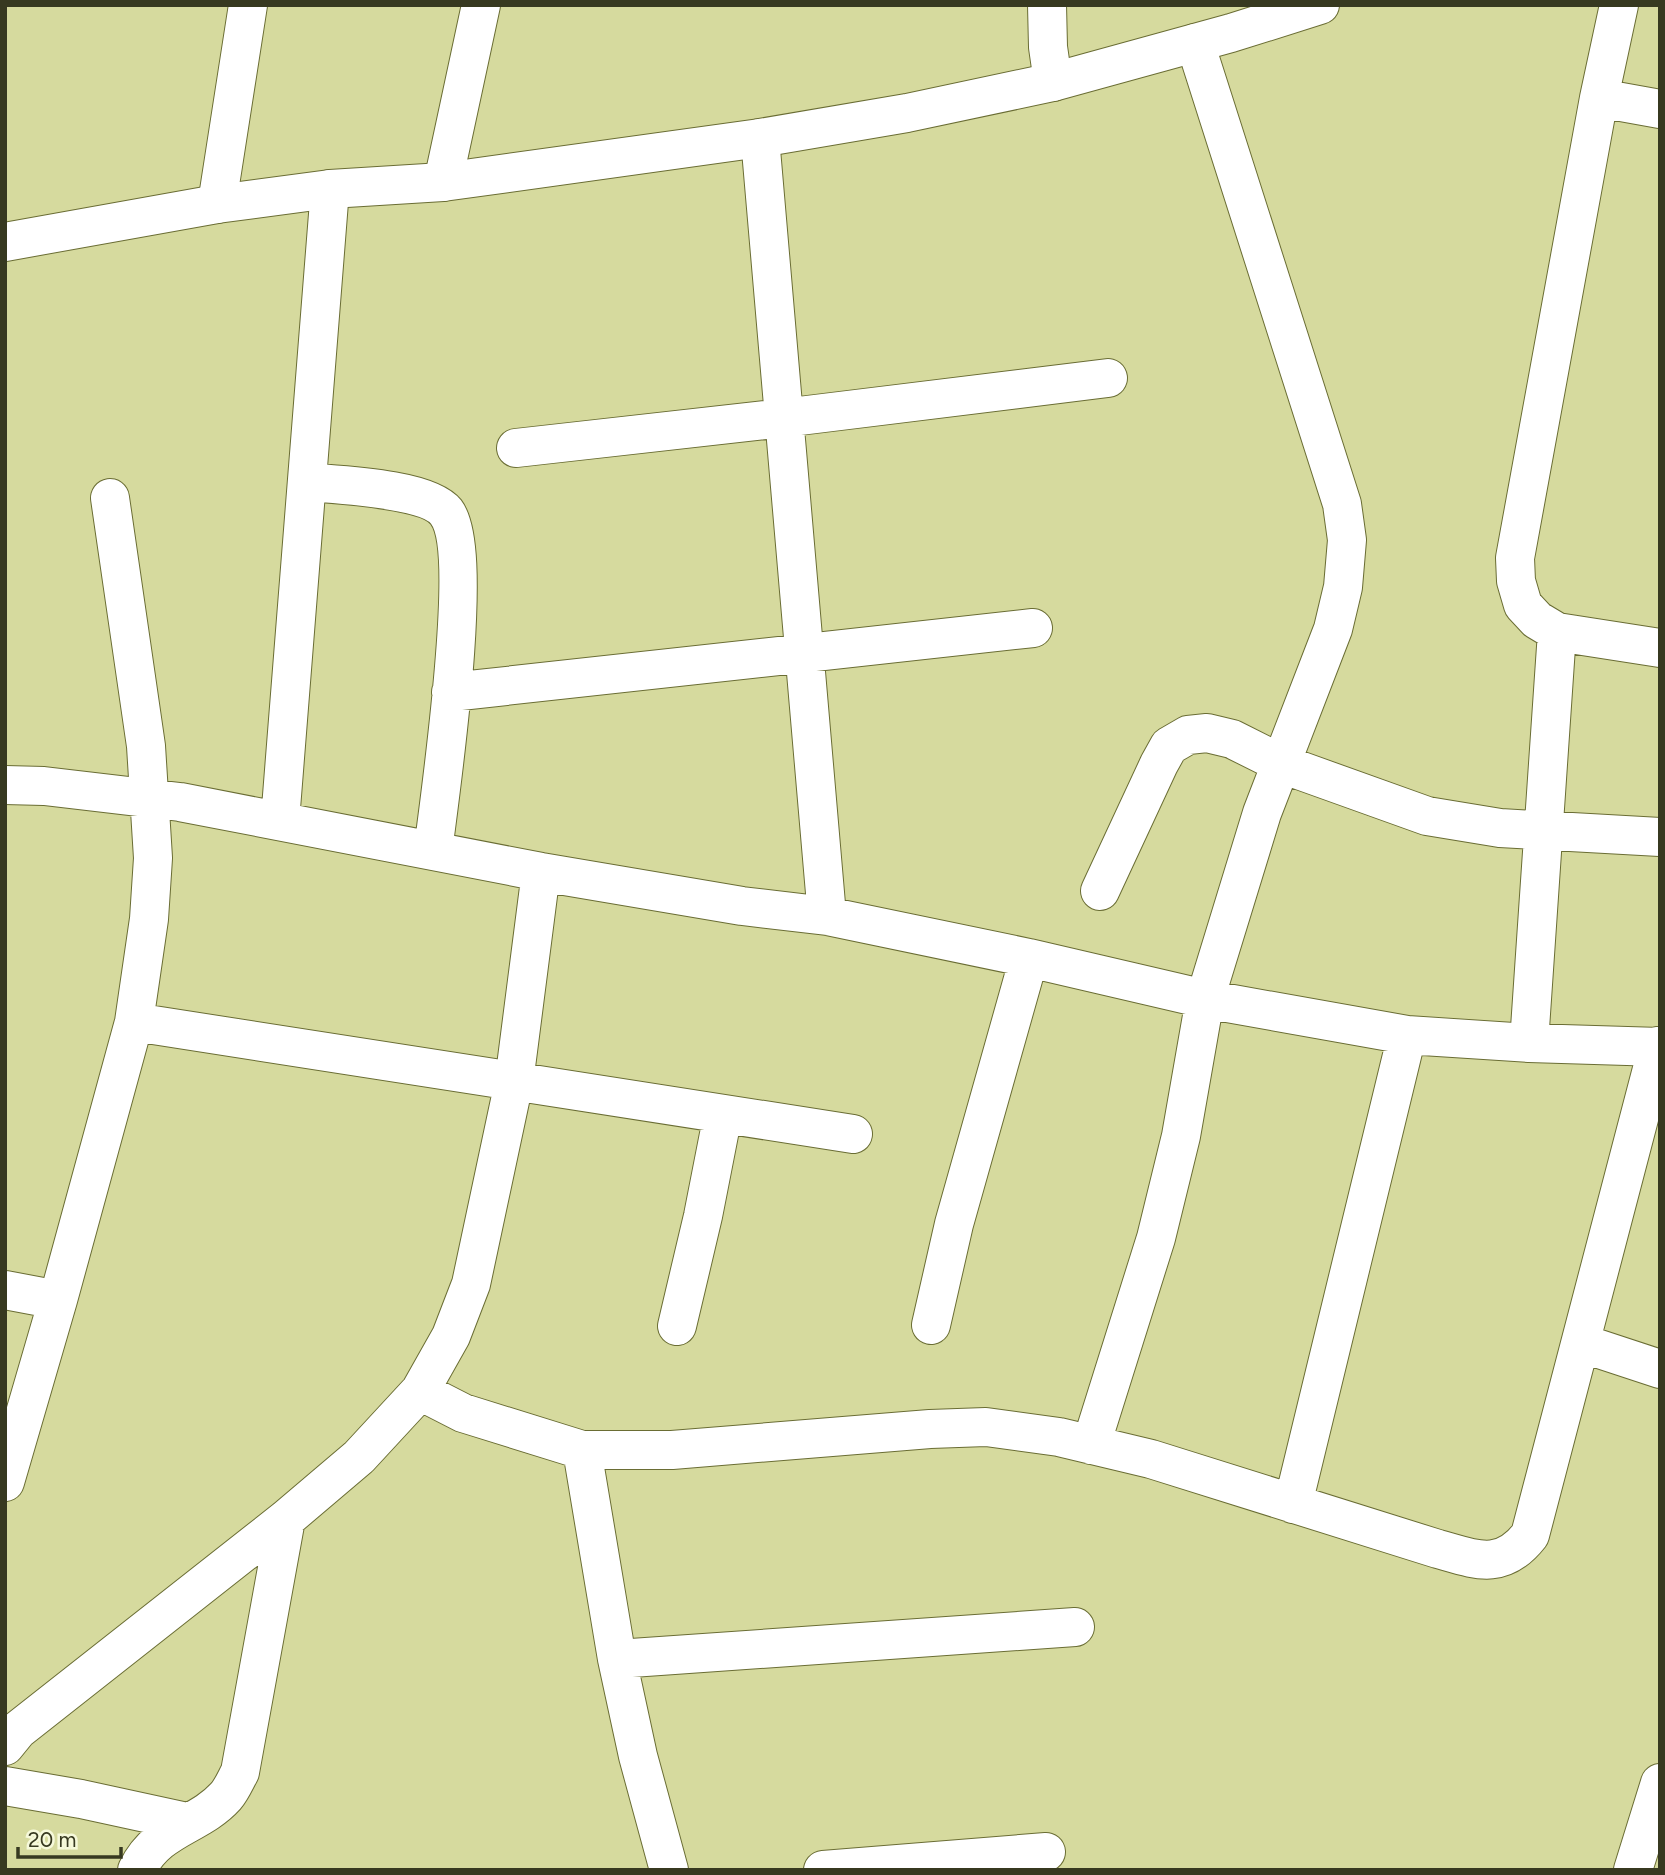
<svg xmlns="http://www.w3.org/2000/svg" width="1665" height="1875" font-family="Figtree,sans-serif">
	<rect width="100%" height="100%" fill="#d6da9e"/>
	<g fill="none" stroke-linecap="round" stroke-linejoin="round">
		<g stroke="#6a6d34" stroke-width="40">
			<path id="minor" d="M1047,5L1048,47L1053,82
				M1619,5L1599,98L1515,558L1516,581L1523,605L1537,620L1557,632L1660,648
				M1599,98L1660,109
				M760,138L827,916
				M443,182L481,5
				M217,204L248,5
				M516,448L783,418L1108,378
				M307,482C337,485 427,488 446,512C476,551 440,794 433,851
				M451,692L1033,628
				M5,785L44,786L180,802L541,872L742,906L827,916L1029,958L1205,999L1407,1035L1529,1043L1660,1047
				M280,821L330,189
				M1100,891L1159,764L1169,746L1188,735L1207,733L1232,739L1282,764L1427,816L1500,828L1660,837
				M134,1022L853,1134
				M1529,1043L1557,632
				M5,1290L58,1300
				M931,1325L954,1224L1029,958
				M677,1326L703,1216L723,1114
				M1581,1343L1660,1369
				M420,1391L463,1413L582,1450H672L930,1429L986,1427L1059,1437L1151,1459L1438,1549C1477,1560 1502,1571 1530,1535L1658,1046
				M1091,1445L1156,1238L1181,1136L1205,999L1262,813L1333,629L1343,587L1347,540L1342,504L1195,43
				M582,1450L617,1659L638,1756L669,1870
				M5,1482L58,1300L134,1022L149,919L153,858L146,746L110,498
				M1293,1504L1407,1035
				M617,1659L1075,1627
				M5,1746L18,1730L286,1519L359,1457L420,1391L451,1336L471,1284L514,1082L541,872
				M5,1786L81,1799L187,1822
				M137,1870C158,1827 198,1827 226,1796C232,1789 236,1779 240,1772L286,1519
				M823,1870L1046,1852
				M1633,1870L1660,1783"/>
		</g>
		<g stroke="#6a6d34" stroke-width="40">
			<path id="tertiary" d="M5,242L217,204L330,189L443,182L760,138L907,113L1053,82L1231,33L1320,5"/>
		</g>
		<use href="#minor" stroke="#fff" stroke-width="38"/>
		<use href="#tertiary" stroke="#fff" stroke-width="38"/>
	</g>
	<rect width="1665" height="1875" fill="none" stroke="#373920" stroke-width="14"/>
	<path d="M18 1847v10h103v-10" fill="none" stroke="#373920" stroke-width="3.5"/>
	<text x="28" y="1847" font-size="21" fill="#373920" stroke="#f6f9da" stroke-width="5" paint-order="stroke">20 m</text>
</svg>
